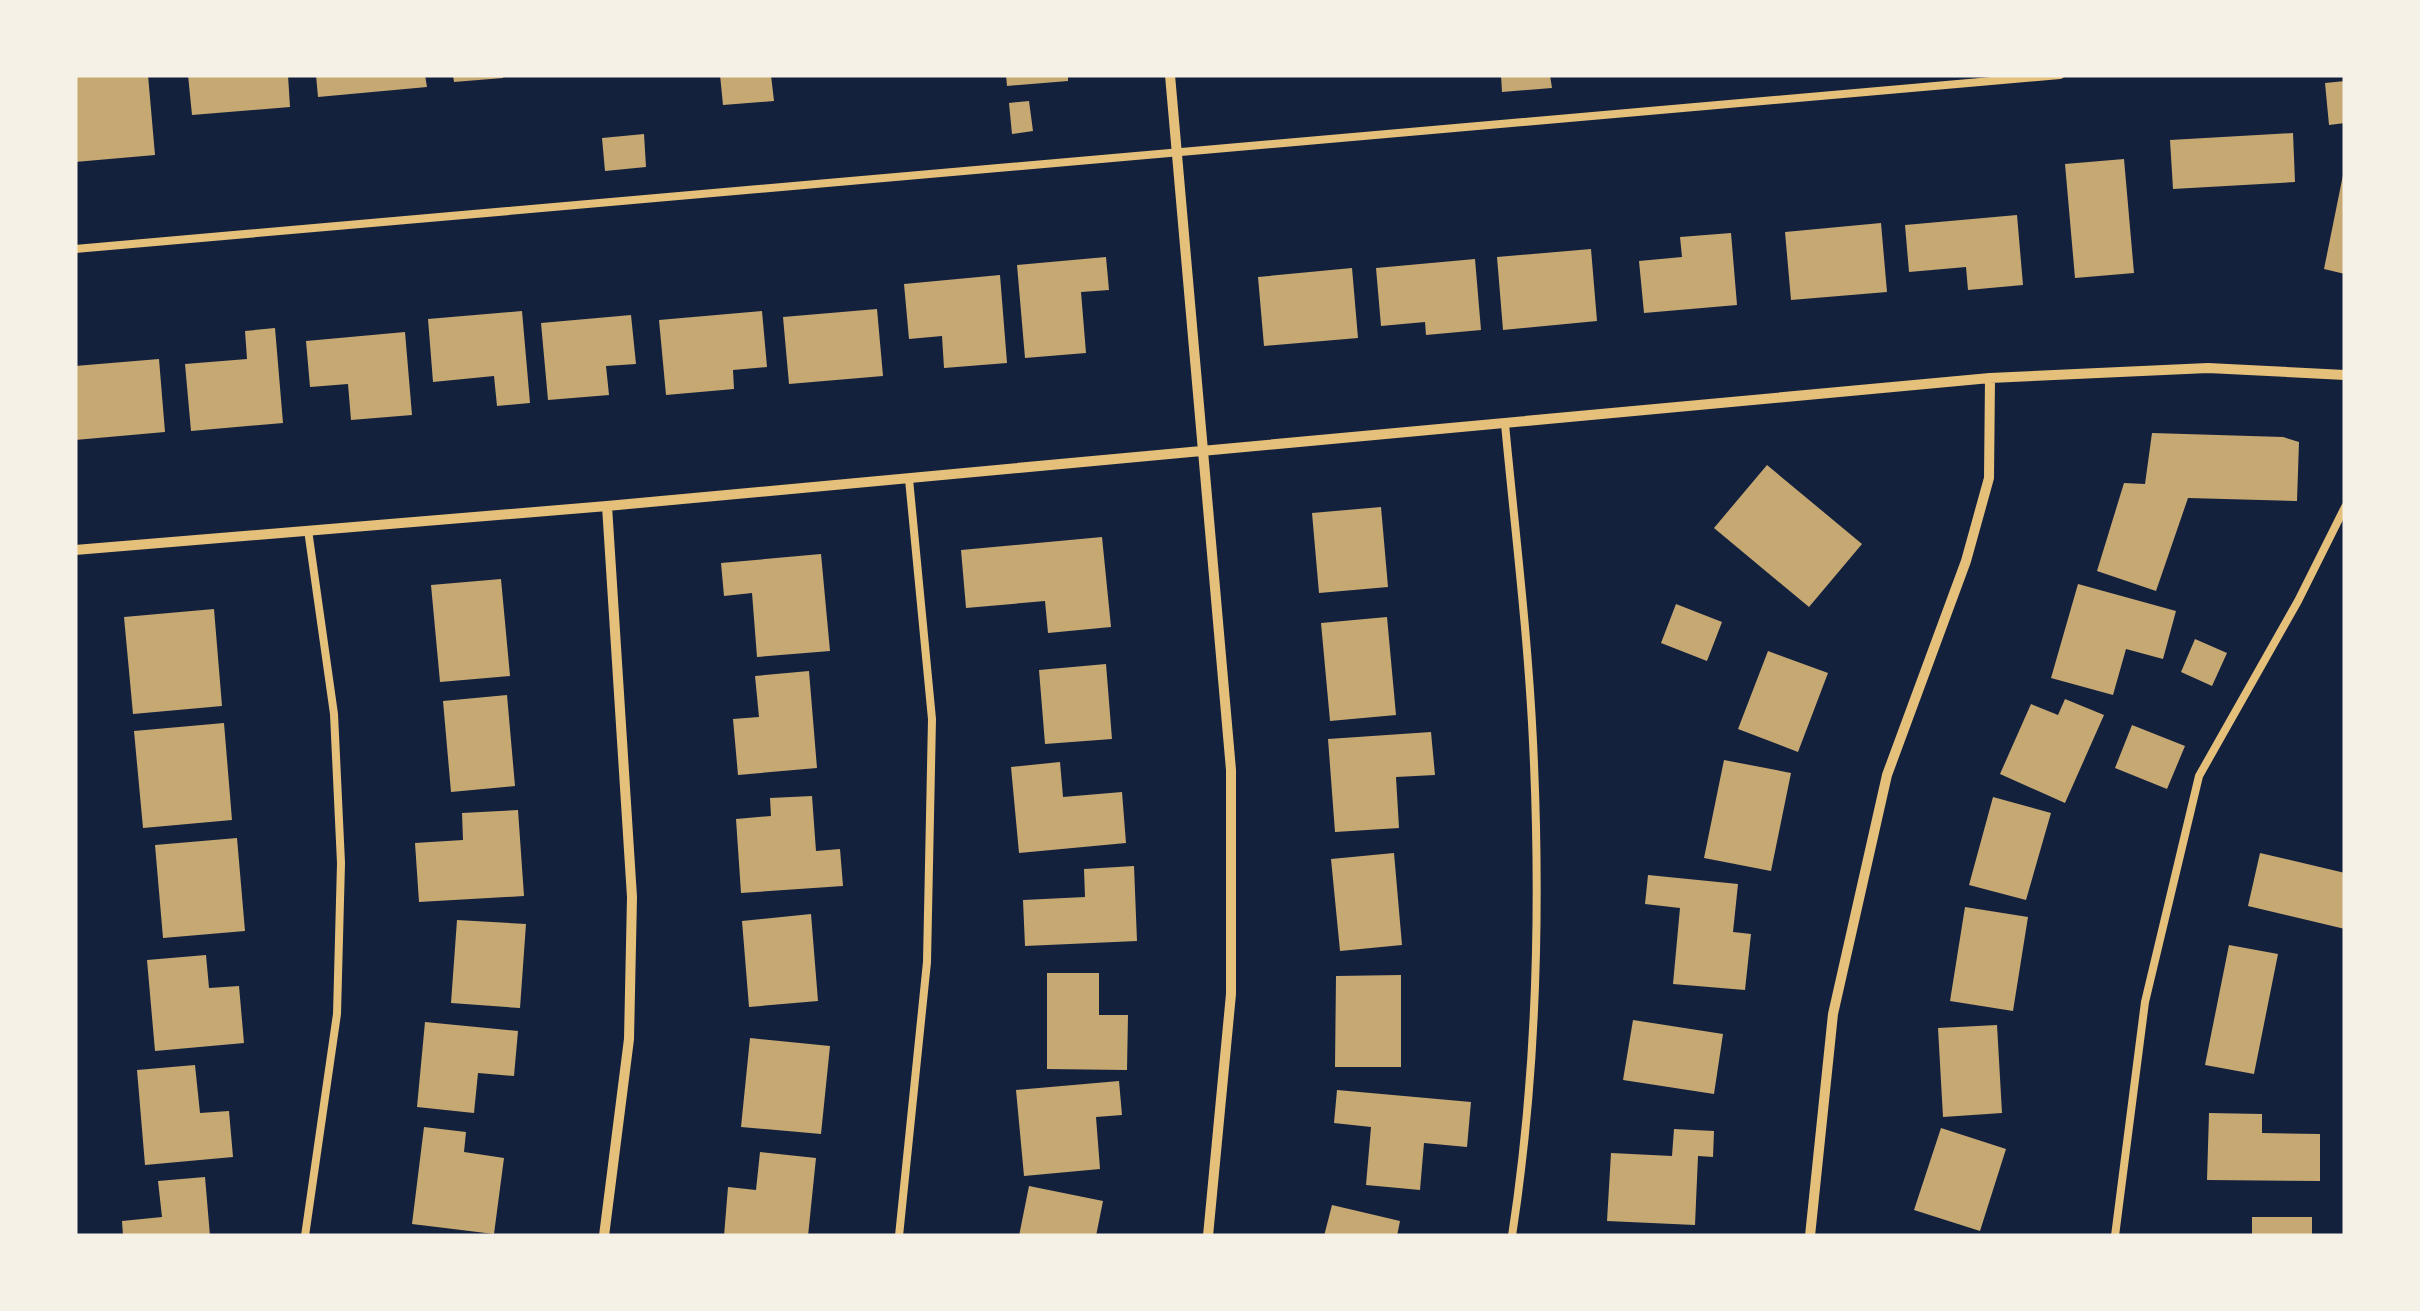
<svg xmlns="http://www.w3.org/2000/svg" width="2420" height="1311" font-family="'DejaVu Sans',sans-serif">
	<rect width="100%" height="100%" fill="#14213d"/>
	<path fill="#c6a872" d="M75,75H148L155,155L75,162Z
		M188,75H288L290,107L192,115Z
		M316,75H425L427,87L318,97Z
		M453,75H503V78L454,82Z
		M720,75H771L774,101L723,105Z
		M1006,75H1068V81L1007,86Z
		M1501,75H1550L1552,88L1502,92Z
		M2345,81V123L2329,125L2325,83Z
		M1029,101L1033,131L1012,134L1009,103Z
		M2293,133L2295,182L2173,189L2170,140Z
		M644,134L646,167L605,171L602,138Z
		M2124,159L2134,273L2075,278L2065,164Z
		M2343,175H2345V274L2324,269Z
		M2017,215L2023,285L1968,290L1966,267L1909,272L1905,225Z
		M1881,223L1887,292L1791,300L1785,232Z
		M1731,233L1737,305L1644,313L1639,261L1682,257L1680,237Z
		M1591,249L1597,321L1503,330L1497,257Z
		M1106,257L1109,290L1081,292L1086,353L1025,358L1017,265Z
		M1475,259L1481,330L1426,335L1425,322L1381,326L1376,268Z
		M1352,268L1358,338L1264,346L1258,277Z
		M1000,275L1007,363L944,368L942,336L909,339L904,284Z
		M877,309L883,376L789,384L783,317Z
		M522,311L530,403L497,406L494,376L433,382L428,319Z
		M762,311L767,367L733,370L734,389L666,395L659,320Z
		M631,315L636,364L606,366L609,395L548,400L541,323Z
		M275,328L283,423L191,431L185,364L247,359L245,331Z
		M405,332L412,415L351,420L348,384L310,387L306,341Z
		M159,359L165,432L75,440V366Z
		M2152,433L2283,437L2299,442L2297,501L2188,498L2156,591L2097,571L2124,483L2145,484Z
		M1767,465L1862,544L1809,607L1714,528Z
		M1381,507L1388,587L1319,593L1312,513Z
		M1102,537L1111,627L1048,633L1045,601L966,608L961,550Z
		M821,554L830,651L757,657L752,593L724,596L721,563Z
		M501,579L510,676L440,682L431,585Z
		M2078,584L2176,611L2163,659L2126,649L2113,695L2051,678Z
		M1676,604L1722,622L1707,661L1661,643Z
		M214,609L222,706L133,714L124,617Z
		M1387,617L1396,715L1330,721L1321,623Z
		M2195,639L2227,653L2212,686L2181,672Z
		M1768,651L1828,673L1798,752L1738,729Z
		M1106,664L1112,739L1045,744L1039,670Z
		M809,671L817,768L738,775L733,719L759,717L755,676Z
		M507,695L515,786L451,792L443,701Z
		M2065,699L2104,715L2065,803L2000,774L2031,704L2058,715Z
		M224,723L232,820L143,828L134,731Z
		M2132,725L2185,746L2167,789L2115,768Z
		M1431,732L1435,775L1396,777L1399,828L1335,832L1328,739Z
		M1724,760L1791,773L1771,871L1704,858Z
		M1060,762L1063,797L1122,792L1126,843L1019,853L1011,767Z
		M812,796L816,851L840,849L843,886L741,893L736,819L771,816L770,798Z
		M1993,797L2051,813L2026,900L1969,885Z
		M518,810L524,896L419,902L415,843L463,840L462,813Z
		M237,838L245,931L163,938L155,845Z
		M1394,853L1402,945L1340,951L1331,859Z
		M2260,853L2345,873V929L2248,906Z
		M1134,866L1137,941L1025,946L1023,900L1085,897L1084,869Z
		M1648,875L1738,884L1733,932L1751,934L1745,990L1673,984L1680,908L1645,904Z
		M1965,907L2028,917L2013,1011L1950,1001Z
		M811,914L818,1001L749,1007L742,921Z
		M457,920L526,924L520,1008L451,1003Z
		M2229,945L2278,954L2254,1074L2205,1065Z
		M206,955L209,988L239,986L244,1043L155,1051L147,960Z
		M1047,973H1099V1015H1128L1127,1070L1047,1069Z
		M1401,975V1067H1335L1336,976Z
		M1633,1020L1723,1034L1714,1094L1623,1080Z
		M425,1022L518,1031L514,1076L478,1073L474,1113L417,1107Z
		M1997,1025L2002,1113L1943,1117L1938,1028Z
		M750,1038L830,1046L821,1134L741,1127Z
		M195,1065L200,1113L229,1111L233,1157L145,1165L137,1070Z
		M1119,1081L1122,1115L1096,1117L1100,1169L1024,1176L1016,1090Z
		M1337,1090L1471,1102L1467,1147L1424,1143L1420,1190L1366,1185L1371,1127L1334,1123Z
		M2209,1113L2262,1114V1133L2320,1134V1181L2207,1180Z
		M424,1127L466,1132L464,1152L504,1158L494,1234L412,1224Z
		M1941,1128L2006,1149L1980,1231L1914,1210Z
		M1674,1129L1714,1131L1713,1157L1698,1156L1695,1225L1607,1221L1611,1153L1672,1156Z
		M760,1152L816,1158L808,1236H724L728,1187L756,1190Z
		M205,1177L210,1236H123L122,1221L162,1217L158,1181Z
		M1029,1186L1103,1201L1096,1236H1019Z
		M1332,1205L1400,1221L1397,1236H1324Z
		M2252,1217H2312V1236H2252Z"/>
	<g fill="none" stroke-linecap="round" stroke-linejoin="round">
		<path stroke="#e5c07b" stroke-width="8" d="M75,249L2060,75
			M1505,424C1515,530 1528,636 1533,742C1541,906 1537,1074 1512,1236
			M305,1236L337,1014L341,863L334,714L308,530
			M899,1236L927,962L932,719L909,479
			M2115,1236L2145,1002L2199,776L2298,601L2345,507"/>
		<path stroke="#e5c07b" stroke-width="10" d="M1170,75L1231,770V994L1208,1236
			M75,550L607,506L1990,378L2208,368L2345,375
			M604,1236L629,1039L632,897L607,506
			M1810,1236L1833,1014L1887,775L1966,561L1989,478L1990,378"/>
	</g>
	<rect width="2420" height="1311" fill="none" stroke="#f6f1e7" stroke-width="155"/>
</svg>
